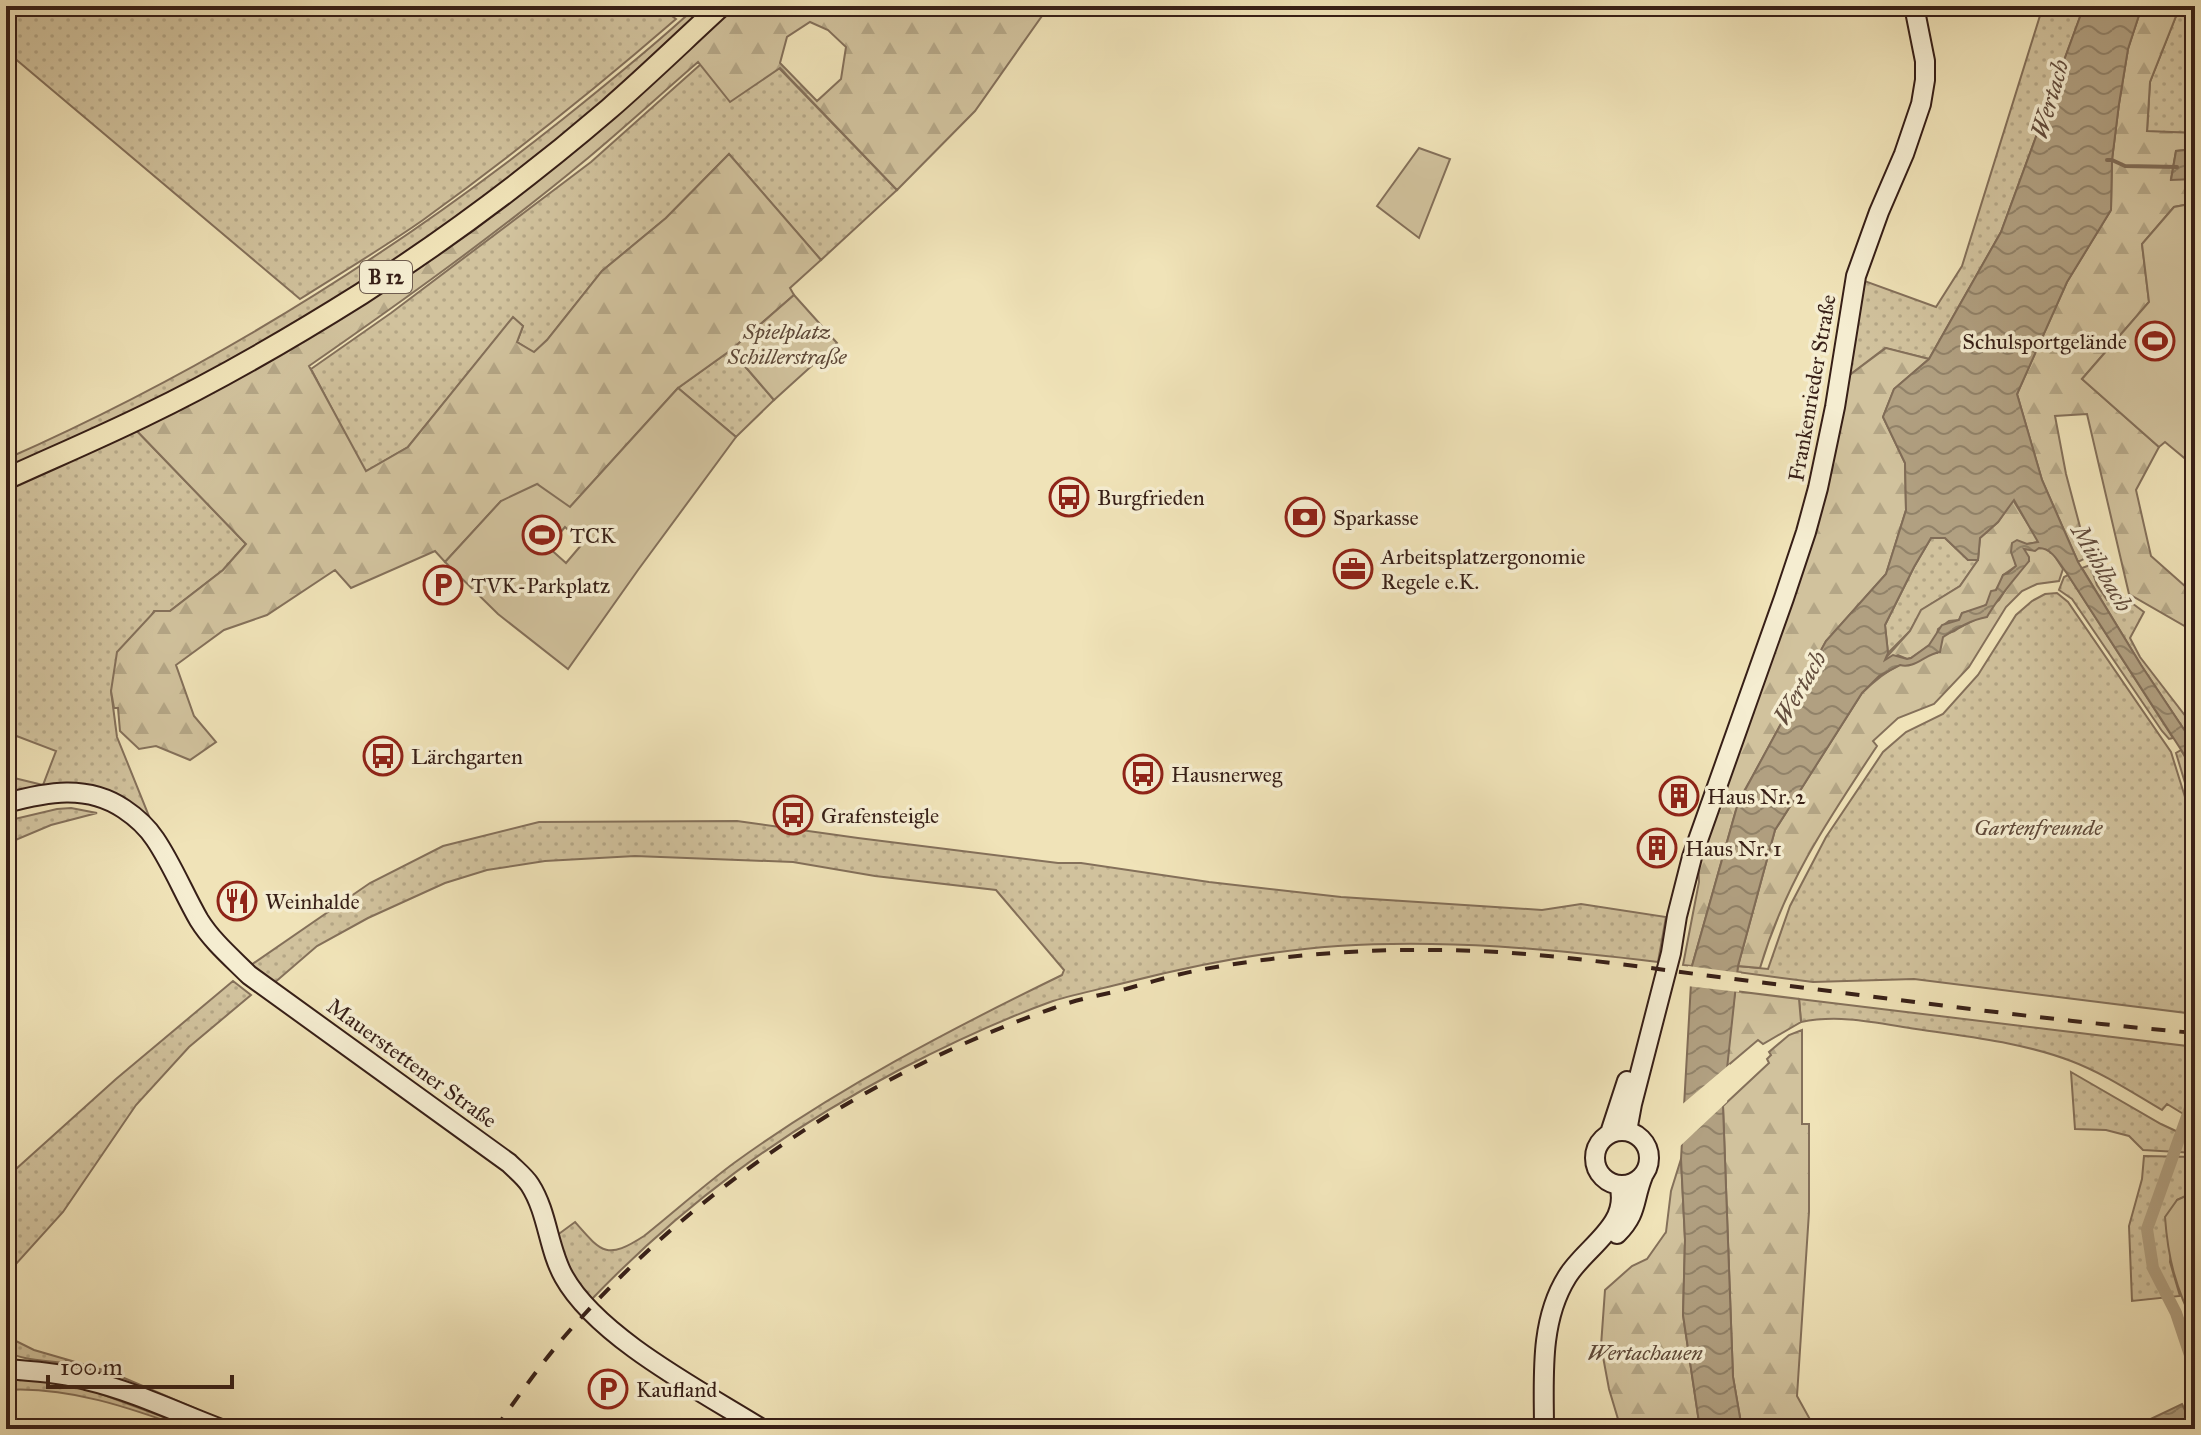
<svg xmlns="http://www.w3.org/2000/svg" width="2201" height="1435" font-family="'IM FELL Great Primer',serif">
	<defs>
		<pattern id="grass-dots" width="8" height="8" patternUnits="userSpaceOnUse" patternTransform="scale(2)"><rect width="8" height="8" fill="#d1c29d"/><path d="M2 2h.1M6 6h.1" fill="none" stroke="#b4a686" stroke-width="1.8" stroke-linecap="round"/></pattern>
		<pattern id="forest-firs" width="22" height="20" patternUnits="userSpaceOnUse" patternTransform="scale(2)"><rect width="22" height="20" fill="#d1c29d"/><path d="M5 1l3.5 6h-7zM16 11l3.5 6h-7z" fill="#b4a686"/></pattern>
		<pattern id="water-waves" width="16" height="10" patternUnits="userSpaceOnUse" patternTransform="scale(2)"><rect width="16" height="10" fill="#b1a081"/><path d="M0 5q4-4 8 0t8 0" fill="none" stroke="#918269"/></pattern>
	</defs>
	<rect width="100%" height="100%" fill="#f0e3b8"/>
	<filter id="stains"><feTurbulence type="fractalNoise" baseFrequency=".0025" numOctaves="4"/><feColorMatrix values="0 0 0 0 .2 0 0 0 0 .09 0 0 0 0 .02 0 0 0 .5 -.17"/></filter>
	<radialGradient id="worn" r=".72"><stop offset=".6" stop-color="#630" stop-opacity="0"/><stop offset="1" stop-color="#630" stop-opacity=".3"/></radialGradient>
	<path fill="url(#grass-dots)" stroke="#84705a" stroke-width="2" d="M6,6H658L676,19C594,90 510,157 423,220C383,248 341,273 300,299L6,51Z
		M697,6H711L693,25L522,171L360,289L212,374L6,475V459C205,371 392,255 563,119C608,83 654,46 697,6Z
		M2043,6H2084L2001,232L1929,359L1885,348L1847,377L1862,280L1936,307L1962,266Z
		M2180,6H2195V133L2147,132L2150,82Z
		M701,64L730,101L779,68L897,190L821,260L729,154L666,218L602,271L547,340L534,353L517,342L523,326L513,318L408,447L365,472L311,369L391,313L591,162Z
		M731,350L774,400L736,437L678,388Z
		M136,430L246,544L223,570L170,611H154L111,691L117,737L153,826L119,801L6,800V776L43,785L56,751L6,732V490Z
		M1931,538H1945L1968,560H1978L1960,586L1922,610L1910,631L1888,653L1885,625L1914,567Z
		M2090,565L2097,585L2107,600L2125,598L2144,612L2130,638L2140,657L2193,726L2185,731L2141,665L2082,568Z
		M2068,575L2173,738L2169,739L2162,731L2072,599L2059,590L2064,577Z
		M2057,593L2068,602L2171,752L2185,797L2195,838V1014L1914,979L1813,982L1737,972L1738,966L1768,969L1790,906L1826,837L1883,752L1906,732L1943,714L1978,675L2016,615L2032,601L2045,594Z
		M2181,750C2194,770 2195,792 2195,816L2176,753Z
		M71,808L97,813L51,825L6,844V821L57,809Z
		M737,821L858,838L1058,863H1081L1209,882L1341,897L1542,910L1581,904L1666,917L1658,962C1552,949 1445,939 1338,946C1265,951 1194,965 1124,983C1100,989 1076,994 1053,1001C1000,1020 949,1044 899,1070C780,1133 682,1205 590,1301L570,1274L556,1236L575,1222C602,1253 607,1260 644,1236C674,1212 703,1186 734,1163C836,1089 949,1030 1062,975L1064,970L996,890L875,876L793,862L635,856L545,861L487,870L445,883L368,918L317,946L273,984L251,965L370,883L443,846L539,822Z
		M233,981L251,995L189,1047L136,1105L63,1212L6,1275V1178L116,1079Z
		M1799,999L2195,1047V1121L2167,1104L2162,1110C2133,1093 2103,1073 2071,1061C2021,1042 1968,1037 1916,1029C1877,1023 1840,1014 1801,1022Z
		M2071,1072L2161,1124L2195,1140V1153L2143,1150L2129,1136L2106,1130L2075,1129Z
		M2144,1156L2195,1157V1175L2188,1195L2177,1200L2170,1262L2180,1296L2132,1301L2129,1226L2142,1179Z
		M6,1338L12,1339L34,1350L110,1372L197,1409L196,1412L151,1394L105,1373L66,1361L64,1363C45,1360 23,1361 6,1351Z
		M6,1378L37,1380L85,1388L188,1426V1429C131,1408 67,1386 6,1390Z"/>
	<path fill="url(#forest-firs)" stroke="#84705a" stroke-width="2" fill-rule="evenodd" d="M734,6H1049L975,111L897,190L780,68L730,102L698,62C661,94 625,127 588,158C499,232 404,300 309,366L366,471L408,447L513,317L523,326L517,342L534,352L547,340L602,271L666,218L729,154L821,260L790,288L794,295L731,350L678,388L570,507L501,501L445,562L435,551L351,588L335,570L267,615L224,630L176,665L194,716L216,742L190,760L156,746L139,749L120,731L118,708H114L111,691L117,652L155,611H170L223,570L246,544L136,430L219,386L613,115ZM810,22L828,30L846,47L841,79L817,101L780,63L787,37Z
		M2142,6H2180L2150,82L2147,131L2195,133V149L2176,151L2171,179H2195V203L2174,207L2142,244L2149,302L2082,379L2159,447L2136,490L2151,556L2195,595V632L2129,594L2087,414L2055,416L2066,474L2088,557L2078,562L2042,480L2017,394L2067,282L2111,210L2112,160L2119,104L2128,49Z
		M1886,348L1929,359L1894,389L1883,417L1905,463L1906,510L1886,574L1826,641L1738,803L1692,966L1683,965L1699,882L1698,857L1847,377Z
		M2013,500L2039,542L2027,544L2015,561L2016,566L2003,575L2001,582L1987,604L1981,608L1962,613L1959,620L1949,621L1938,629L1937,634L1930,645L1911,658L1907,659L1898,655L1883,661L1910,631L1921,610L1960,586L1978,560L1980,538L1998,522Z
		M2045,548L2054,555L2063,569L2059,581L2037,584L2022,591L2006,607L1969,667L1934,704L1898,718L1873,741L1877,746C1828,820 1786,881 1760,968L1738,966L1775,830L1862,693C1874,681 1885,672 1899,665C1905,662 1913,662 1919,660C1926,656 1928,653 1937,653C1939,648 1940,639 1944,635C1948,632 1953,633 1956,630C1967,623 1979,619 1990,611L1991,606L1999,600L2015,575L2029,561L2023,549Z
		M1735,991L1799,999L1801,1022L1763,1044L1758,1040L1726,1067Z
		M1802,1030V1124H1809V1212L1797,1396L1812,1423L1813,1429H1742L1733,1377L1723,1106L1769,1063L1767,1059L1771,1055L1769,1052L1789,1035Z
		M1681,1159L1685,1240L1683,1315L1700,1429H1621L1609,1389L1601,1346L1605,1290L1632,1266L1647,1259L1666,1232L1671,1191Z"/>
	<path fill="#d1c29d" stroke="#84705a" stroke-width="2" fill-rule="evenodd" d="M1419,148L1450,159L1419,238L1377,206Z
		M2195,203V453L2188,461L2165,442L2159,447L2082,379L2149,302L2142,244L2174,207Z
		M794,295L837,343L774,400L731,350Z
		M678,388L736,437L638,570L568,669L498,614L445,562L501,501L537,484L570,507ZM565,527L583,543L566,563L548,547Z
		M2195,1175V1326C2176,1289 2168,1259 2165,1217L2177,1200L2188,1195Z"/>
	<path fill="url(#water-waves)" stroke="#806c57" stroke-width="2" fill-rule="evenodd" d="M2084,6H2142L2128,49L2119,104L2112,160L2111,210L2067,282L2017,394L2042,480L2078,562L2141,665L2185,731L2195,751V787L2187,759L2068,575C2060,565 2053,548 2039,548L2035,551L2024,549L2029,557V561C2014,580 1998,597 1987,617C1970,620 1956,629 1943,637L1940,652C1925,654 1915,669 1900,665L1879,676L1862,693L1775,830L1738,966L1723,1106L1733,1377L1742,1429H1700L1683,1315L1685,1240L1681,1159L1692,966L1738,803L1826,641L1886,574L1906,510L1905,463L1883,417L1894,389L1929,359L2001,232ZM2014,500L2038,542L2027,544L2017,540L2012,543L2011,552L2016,566L2008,573L2003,575L1996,590L1991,591L1986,605L1962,613L1959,620L1942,625L1929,645L1911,658L1907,659L1893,655L1885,660L1888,653L1885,625L1914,567L1931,538H1945L1968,560H1978L1980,538L1998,522Z
		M2195,149V179L2171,180L2176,151Z
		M2182,1404L2194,1429H2142L2140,1424Z"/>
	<path fill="#f0e3b8" d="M1688,966L1741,973L1739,992L1687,986Z
		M1730,1064L1727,1102L1678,1148L1679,1107Z"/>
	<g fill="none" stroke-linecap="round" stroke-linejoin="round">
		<path stroke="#806c57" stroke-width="4" d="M2107,160H2112L2125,166L2177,167"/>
		<path stroke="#b1a081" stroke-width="12" d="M2195,1094L2147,1229L2153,1268L2176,1313L2195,1370"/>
		<g stroke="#371f17" stroke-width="22">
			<path id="secondary" d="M6,803C47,792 87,784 124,809C136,817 147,827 155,839C172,864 184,894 199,920C212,941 232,958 249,975L509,1163C516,1170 525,1177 530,1185C548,1213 548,1249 564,1277C598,1338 703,1392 762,1429
				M1595 1158a27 27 0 1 1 54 0a27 27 0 1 1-54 0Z
				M1627,1131L1632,1104L1671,953L1677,916L1692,857L1784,598L1806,532L1818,488L1835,407L1856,276L1879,212L1904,154L1921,104L1925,80V61L1914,6
				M1610,1133L1627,1081
				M1617,1234C1638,1213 1633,1201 1643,1176
				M6,1369C33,1371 60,1373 86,1380C133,1391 176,1412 221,1429
				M1544,1429C1544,1378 1539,1322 1567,1277C1585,1247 1631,1225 1619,1185"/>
		</g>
		<g stroke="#371f17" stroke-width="24">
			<path id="primary" d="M6,479C52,458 99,438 144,416C219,380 291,338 361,294C448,238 531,176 609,109C647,76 684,40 721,6"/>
		</g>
		<use href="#secondary" stroke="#f5edd1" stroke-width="18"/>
		<use href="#primary" stroke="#f0e3b8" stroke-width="20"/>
		<path stroke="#371f17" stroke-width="4" stroke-dasharray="14 14" stroke-linecap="butt" d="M495,1429C522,1391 549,1352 581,1318C707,1179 878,1069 1054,1008C1077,999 1102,995 1126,989C1150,982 1175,975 1199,970C1276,956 1354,949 1432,950C1526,950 1619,964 1711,976C1872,996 2033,1019 2195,1033"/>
	</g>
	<defs>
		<g id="stadium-ring" transform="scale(2)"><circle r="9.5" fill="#f5edd1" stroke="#8f2418" stroke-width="1.5"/><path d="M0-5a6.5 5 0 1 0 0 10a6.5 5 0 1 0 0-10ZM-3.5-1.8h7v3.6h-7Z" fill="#8f2418"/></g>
		<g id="bus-ring" transform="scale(2)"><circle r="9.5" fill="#f5edd1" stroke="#8f2418" stroke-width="1.5"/><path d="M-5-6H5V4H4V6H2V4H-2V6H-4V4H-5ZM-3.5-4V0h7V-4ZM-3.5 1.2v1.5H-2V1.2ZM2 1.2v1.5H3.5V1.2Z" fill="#8f2418"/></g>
		<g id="bank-ring" transform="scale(2)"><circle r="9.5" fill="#f5edd1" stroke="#8f2418" stroke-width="1.5"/><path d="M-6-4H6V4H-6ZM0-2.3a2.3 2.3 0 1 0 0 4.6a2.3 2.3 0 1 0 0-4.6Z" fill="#8f2418"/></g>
		<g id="office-ring" transform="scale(2)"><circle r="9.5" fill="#f5edd1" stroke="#8f2418" stroke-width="1.5"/><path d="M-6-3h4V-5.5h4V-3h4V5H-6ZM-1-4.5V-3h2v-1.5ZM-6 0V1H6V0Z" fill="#8f2418"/></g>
		<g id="parking-ring" transform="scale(2)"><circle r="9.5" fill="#f5edd1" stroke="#8f2418" stroke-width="1.5"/><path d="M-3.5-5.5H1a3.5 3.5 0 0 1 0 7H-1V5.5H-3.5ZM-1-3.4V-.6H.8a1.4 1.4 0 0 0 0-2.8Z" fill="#8f2418"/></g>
		<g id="building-ring" transform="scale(2)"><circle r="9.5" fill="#f5edd1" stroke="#8f2418" stroke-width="1.5"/><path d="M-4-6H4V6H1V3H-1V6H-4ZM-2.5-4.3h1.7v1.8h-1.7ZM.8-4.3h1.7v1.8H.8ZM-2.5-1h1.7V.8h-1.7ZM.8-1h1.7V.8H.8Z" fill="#8f2418"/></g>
		<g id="restaurant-ring" transform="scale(2)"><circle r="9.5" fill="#f5edd1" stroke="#8f2418" stroke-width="1.5"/><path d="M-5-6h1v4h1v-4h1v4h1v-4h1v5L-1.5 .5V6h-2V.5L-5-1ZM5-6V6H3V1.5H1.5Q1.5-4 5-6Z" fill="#8f2418"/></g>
	</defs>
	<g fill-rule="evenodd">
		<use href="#stadium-ring" x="2155" y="341"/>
		<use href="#bus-ring" x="1069" y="497"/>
		<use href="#bank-ring" x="1305" y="517"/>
		<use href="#stadium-ring" x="542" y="535"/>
		<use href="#office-ring" x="1353" y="569"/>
		<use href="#parking-ring" x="443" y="585"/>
		<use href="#bus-ring" x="383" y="756"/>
		<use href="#bus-ring" x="1143" y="774"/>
		<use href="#building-ring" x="1679" y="796"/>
		<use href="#bus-ring" x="793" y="815"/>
		<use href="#building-ring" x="1657" y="848"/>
		<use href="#restaurant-ring" x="237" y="901"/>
		<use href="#parking-ring" x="608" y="1389"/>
	</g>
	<g text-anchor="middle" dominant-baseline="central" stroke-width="7" stroke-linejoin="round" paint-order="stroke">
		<rect fill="#f5edd1" stroke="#705d4f" stroke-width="2" x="360" y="261" width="52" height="32" rx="6"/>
		<g font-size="20" font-weight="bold" fill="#371f17">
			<text x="386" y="277">B 12</text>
		</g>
		<g font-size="22" font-style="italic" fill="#5e4838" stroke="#f5edd1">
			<text x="787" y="331">Spielplatz<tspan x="787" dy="25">Schillerstraße</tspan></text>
			<text x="2038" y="827">Gartenfreunde</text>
			<text x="1645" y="1352">Wertachauen</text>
		</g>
		<g font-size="22" fill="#371f17" stroke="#f5edd1" text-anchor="start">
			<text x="2127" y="341" text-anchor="end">Schulsportgelände</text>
			<text x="1097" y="497">Burgfrieden</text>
			<text x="1333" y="517">Sparkasse</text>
			<text x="570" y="535">TCK</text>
			<text x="1381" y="556">Arbeitsplatzergonomie<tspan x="1381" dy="25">Regele e.K.</tspan></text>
			<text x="471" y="585">TVK-Parkplatz</text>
			<text x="411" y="756">Lärchgarten</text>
			<text x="1171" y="774">Hausnerweg</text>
			<text x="1707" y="796">Haus Nr. 2</text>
			<text x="821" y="815">Grafensteigle</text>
			<text x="1685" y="848">Haus Nr. 1</text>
			<text x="265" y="901">Weinhalde</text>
			<text x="636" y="1389">Kaufland</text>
		</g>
		<g font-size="22" fill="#371f17" stroke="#f5edd1">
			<text transform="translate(1812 388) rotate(-80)">Frankenrieder Straße</text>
			<text transform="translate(412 1063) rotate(36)">Mauerstettener Straße</text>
		</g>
		<g font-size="24" font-style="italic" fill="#624c3c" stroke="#f5edd1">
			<text transform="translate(2050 99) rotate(-74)">Wertach</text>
			<text transform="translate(2102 568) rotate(60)">Mühlbach</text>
			<text transform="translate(1800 688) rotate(-60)">Wertach</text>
		</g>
	</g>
	<rect width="2201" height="1435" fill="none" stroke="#f0e3b8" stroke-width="32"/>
	<rect x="8" y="8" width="2185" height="1419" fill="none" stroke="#371f17" stroke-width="4"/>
	<rect x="16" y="16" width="2169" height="1403" fill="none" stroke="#371f17" stroke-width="2"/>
	<path d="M48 1375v12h184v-12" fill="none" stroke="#371f17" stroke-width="4"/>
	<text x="60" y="1375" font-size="24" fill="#371f17" stroke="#f5edd1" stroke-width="6" paint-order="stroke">100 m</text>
	<rect width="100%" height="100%" filter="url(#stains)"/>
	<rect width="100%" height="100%" fill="url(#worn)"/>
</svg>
